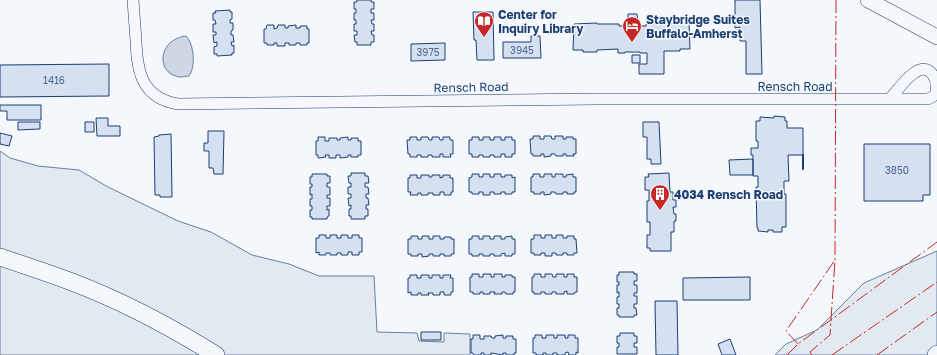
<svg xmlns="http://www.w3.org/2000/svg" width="937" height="355" font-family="'Golos Text',sans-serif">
	<rect width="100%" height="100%" fill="#f4f7fb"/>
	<path fill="#e3e9f0" stroke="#687fa3" d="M0,151L10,158L38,166L79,170L108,187L178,221L211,232L252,255L289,264L319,276H374L377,332L417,333L419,341L444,342V333L470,334V355H0Z
		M937,251V355H775L786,344L817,330L864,283Z"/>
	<path fill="#cfd7e4" stroke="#687fa3" d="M186,36C194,44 196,66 189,76C187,76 183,77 180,77C155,74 158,39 186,36Z"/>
	<path fill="#d5e0f0" stroke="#1d3f73" d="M357,0H371V2H374V9H371V13H374V20H371L372,24H374V31H371L372,35H374V42H371V45H357V42H355L354,35H357V31H354V24H356V20H354V13H356V9H354V2H357Z
		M735,0H760L762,74H746V41H740V27L735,28Z
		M230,10V12H232V19L230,20V23H233V30L231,31V35H233L234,42H231L232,46L234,45V53H232V55L217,56V54H214V47L217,46V42L214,43L213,35H216V32H213V24H216L215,20H213V13H216L215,11Z
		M473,12H493L494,60H477L476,40H474Z
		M628,14H637L638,24H628Z
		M666,22L689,23L690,49H680V51H664V74H639V64H647V53H640V52H625V53H618V49L597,50V52H583V50H573L574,24L597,23V24H619V26H628V24H637V26H646V24L666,23Z
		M267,25H274V29L277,28L278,25H285V28H288V26L296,25V28H300V26H307V29H309V43H307V45H300V43H296V45H289V43H285V46H277V43H274V45H267V43H264V29H266Z
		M531,36H540L541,58H503V42H531Z
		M445,43V60L411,61V44Z
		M632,55H640V63H632Z
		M109,64V96L0,97V65Z
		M0,105H41V120H7V111H0Z
		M774,116L785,117V121H787V128H803V155H788L789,181H784V194H786V227H782V232H773V230H768V232L758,231V228H757L756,187H758V176H753V155H751V148H758V141H756V121H760V117L774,118Z
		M96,118H108V126H120V136H97Z
		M18,122H40V129L18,130Z
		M85,122H94V132H85Z
		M643,122H659L661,164H651V159H647V137H643Z
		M208,131H224L223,174H214L213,168H209V151H204V143H208Z
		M0,133L12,136L9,146L0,144Z
		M171,134L172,197H160V195H155L154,137L159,136V135Z
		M533,136H540V139H544V136H551L552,139H555V136H563V139H566V137H573V139H576V154H573L574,156H566V154H563V156H556L555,154H551V156L544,157V154H541V156H533V154H531L530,139H533Z
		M318,137H325V141H329V138H337V140H340V138L348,137V140H351V138H358V141H361V155H358V157H351V155H348V157L340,158V155H336V158H329V155H325L326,157L318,158V155H316V141H318Z
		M410,137H417V140H421V137H428L429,140H432V137H439L440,140H443V137H450V140H453V154H450L451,157H443V154H440V157H432V155H428V157H421V155H417V157H410V154H408L407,140H410Z
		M472,137H479V140H483V137H490V140H494V137H501V140H505V137H512V140H515V154H512V157H505V154H501V157H494V155H490V157H483V155H479V157H472V154H469V140H472Z
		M864,144H930V195H923V201H864Z
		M753,159V175H730L729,160Z
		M351,173H365V176H368L369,183H365V187H368L369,194H366V198H368L369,205H366V209H368V216H365V219H351V216H349V209H351V205L349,206L348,198H351V194H348V187H351V183H349L348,176H351Z
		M669,173L670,192H673V200H676V207H673L674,214H676V221H674V232H671V251H650V248H647V235H650V222H647V201H649V190H645V177H649L648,174Z
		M312,174H327V176H330V183H327V187H330V195H327V198H330V206H327V210L329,209V216L327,217V219H312V217H310V210H312V206H310V199H312V194L310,195V187H312V184H310V177H312Z
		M472,174H479V177H483V174H490V177H494V174H501V177H505V175H512V178L515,177V192H512V194H505V192H501V194H494V192H490V195H483V192H479V194H472V192H469V178L472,177Z
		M533,174H540V177H544V174H552V177H555V174H563V177H566V175L573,174V177H576V192H574V194H567V192H563V194H556L555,192H551V194L544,195V192H541V194H534V192H531V177H533Z
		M410,175H417V178H421V175H429V177H432V175H440V178L443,177V175H450V178H453V192H451V195H444V192H440V195H433V193H428V195H421V193H418V195H410L411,192H408V178H410Z
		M319,235H326V238H330V235H337V238H341V235H348V238H352V235H359V238H362V252H359V255H352V252H348V255H341V253H337V255H330V253H326V255H319V252L316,253V238H319Z
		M534,235H541V238H545V235H552V238H556V235H563V238H567V236H574V239H576L577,253H574V255H567V253H563V255H556V253H552V256H545V253H541V255H534V253H531V239H534Z
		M411,236H418V239H422V236H429V239H433V236H440V239H444V237H451V239H454V254H451V256H444V254H440V256H433V254H429V256L422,257V254H418V256H411V254H408V239H411Z
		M472,236H479V239H483V236H490V239H494V236H501V239H505V237L512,236V239H515V254H512V256H505V253L501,254V256H494V254H490V256H483V254H479V256H472V254H469V239H472Z
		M619,272H634V274H637V281H634V285H637V293H634V296H637V304H634V308H636L637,315H634V317H619V315H617V308H619V304H617V297H619V292L617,293V285H619V282H617V275H619Z
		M472,274H479V277H483V274H491V277H494V274H502V277H505V275H512V277H515V292H513V294H506L505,292H502V294H494L495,292H490V294H483V292H480V294H473V292H470V277H472Z
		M534,274H541V277H545V274H552L553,277H556V274H564V277H567V274H574V277H577V292H575L574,294H567V291L564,292V294H556V292H552V294H545V292H541V294H534V292H532V277H534Z
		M410,275H417V278H421V275H429V278H432V275H440V278H443V275H451L450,278H453V292H451V295H444V292H440V295H433V293H428L429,295H421V293H418V295H411V292L408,293V278H410Z
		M750,277V300H683V278Z
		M655,301H677L678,355H656Z
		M421,332H441V340H421Z
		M620,333H634V336H637V343H634V347H637V354H617V347H619V343H617V336H620Z
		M473,335H480V339H484V336H491L492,338H495V336L503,335V338H506V336H513V339H516V353H514V355H506V353H503V355L491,353V355H484V353H481V355H474L473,353H471V339H473Z
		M535,335H542V338H546V335H554V338H557V335H565V338H568V335H575V338H578V353L576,352V355H569L568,352L565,353V355H557V353H553V355H546V353H543V355H536V353H533V338H535Z
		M730,339L736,355H722L718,344Z"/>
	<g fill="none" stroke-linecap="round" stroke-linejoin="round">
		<g stroke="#1d3f73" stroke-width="12">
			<path id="minor" d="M133,0C134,14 135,27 136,41C137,72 142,98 178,104L596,99H928L932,97L936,94C937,88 937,81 933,75C920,56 898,90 890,99"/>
		</g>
		<g stroke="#1d3f73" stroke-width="16">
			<path id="major" d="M868,0L937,37"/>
		</g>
		<g stroke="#1d3f73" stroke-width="18">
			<path id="highway" d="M0,257C24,265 48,273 72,282C122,301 171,327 216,355
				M936,355L937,354"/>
		</g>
		<use href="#minor" stroke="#f4f7fb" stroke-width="11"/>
		<use href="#major" stroke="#f4f7fb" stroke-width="15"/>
		<use href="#highway" stroke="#f4f7fb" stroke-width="17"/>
		<path stroke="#1d3f73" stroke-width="2" d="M803,155V169"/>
		<path stroke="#c62828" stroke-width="1" stroke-dasharray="14 3 2 3" stroke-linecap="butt" d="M798,344L786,331L835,260
			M787,355L798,344L937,242
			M812,355L810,352L830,335L835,260L836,0
			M832,355L937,282
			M877,355L937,312"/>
	</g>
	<defs>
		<g id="library-pin" transform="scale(1)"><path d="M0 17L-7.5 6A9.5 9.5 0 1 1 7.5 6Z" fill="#c62828" stroke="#f4f7fb"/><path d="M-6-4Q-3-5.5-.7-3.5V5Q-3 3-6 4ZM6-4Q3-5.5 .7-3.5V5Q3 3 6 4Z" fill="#fff"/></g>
		<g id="hotel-pin" transform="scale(1)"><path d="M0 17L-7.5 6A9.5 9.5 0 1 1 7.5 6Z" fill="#c62828" stroke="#f4f7fb"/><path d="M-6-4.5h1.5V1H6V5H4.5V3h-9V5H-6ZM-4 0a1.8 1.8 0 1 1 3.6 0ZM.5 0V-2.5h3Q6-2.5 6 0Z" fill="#fff"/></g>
		<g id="building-pin" transform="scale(1)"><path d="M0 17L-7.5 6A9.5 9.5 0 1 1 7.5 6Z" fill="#c62828" stroke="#f4f7fb"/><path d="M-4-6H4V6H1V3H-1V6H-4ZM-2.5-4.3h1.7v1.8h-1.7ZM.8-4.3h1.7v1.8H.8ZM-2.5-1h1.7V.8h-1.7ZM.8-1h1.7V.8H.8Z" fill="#fff"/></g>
	</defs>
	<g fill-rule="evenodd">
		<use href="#library-pin" x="484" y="21"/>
		<use href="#hotel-pin" x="632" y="26"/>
		<use href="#building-pin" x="660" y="194"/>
	</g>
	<g text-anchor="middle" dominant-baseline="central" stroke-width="3" stroke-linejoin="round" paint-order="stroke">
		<g font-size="10" fill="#4b6792">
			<text x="522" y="50">3945</text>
			<text x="428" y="52">3975</text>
			<text x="54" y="80">1416</text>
			<text x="897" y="170">3850</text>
		</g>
		<g font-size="12" font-weight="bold" fill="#1d3f73" stroke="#f4f7fb" text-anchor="start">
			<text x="498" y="14">Center for<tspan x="498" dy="14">Inquiry Library</tspan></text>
			<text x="646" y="19">Staybridge Suites<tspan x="646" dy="14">Buffalo-Amherst</tspan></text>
			<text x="674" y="194">4034 Rensch Road</text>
		</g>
		<g font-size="12" fill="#1d3f73" stroke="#f4f7fb">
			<text x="795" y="86">Rensch Road</text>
			<text transform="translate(471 87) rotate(-1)">Rensch Road</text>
		</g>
	</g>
</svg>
